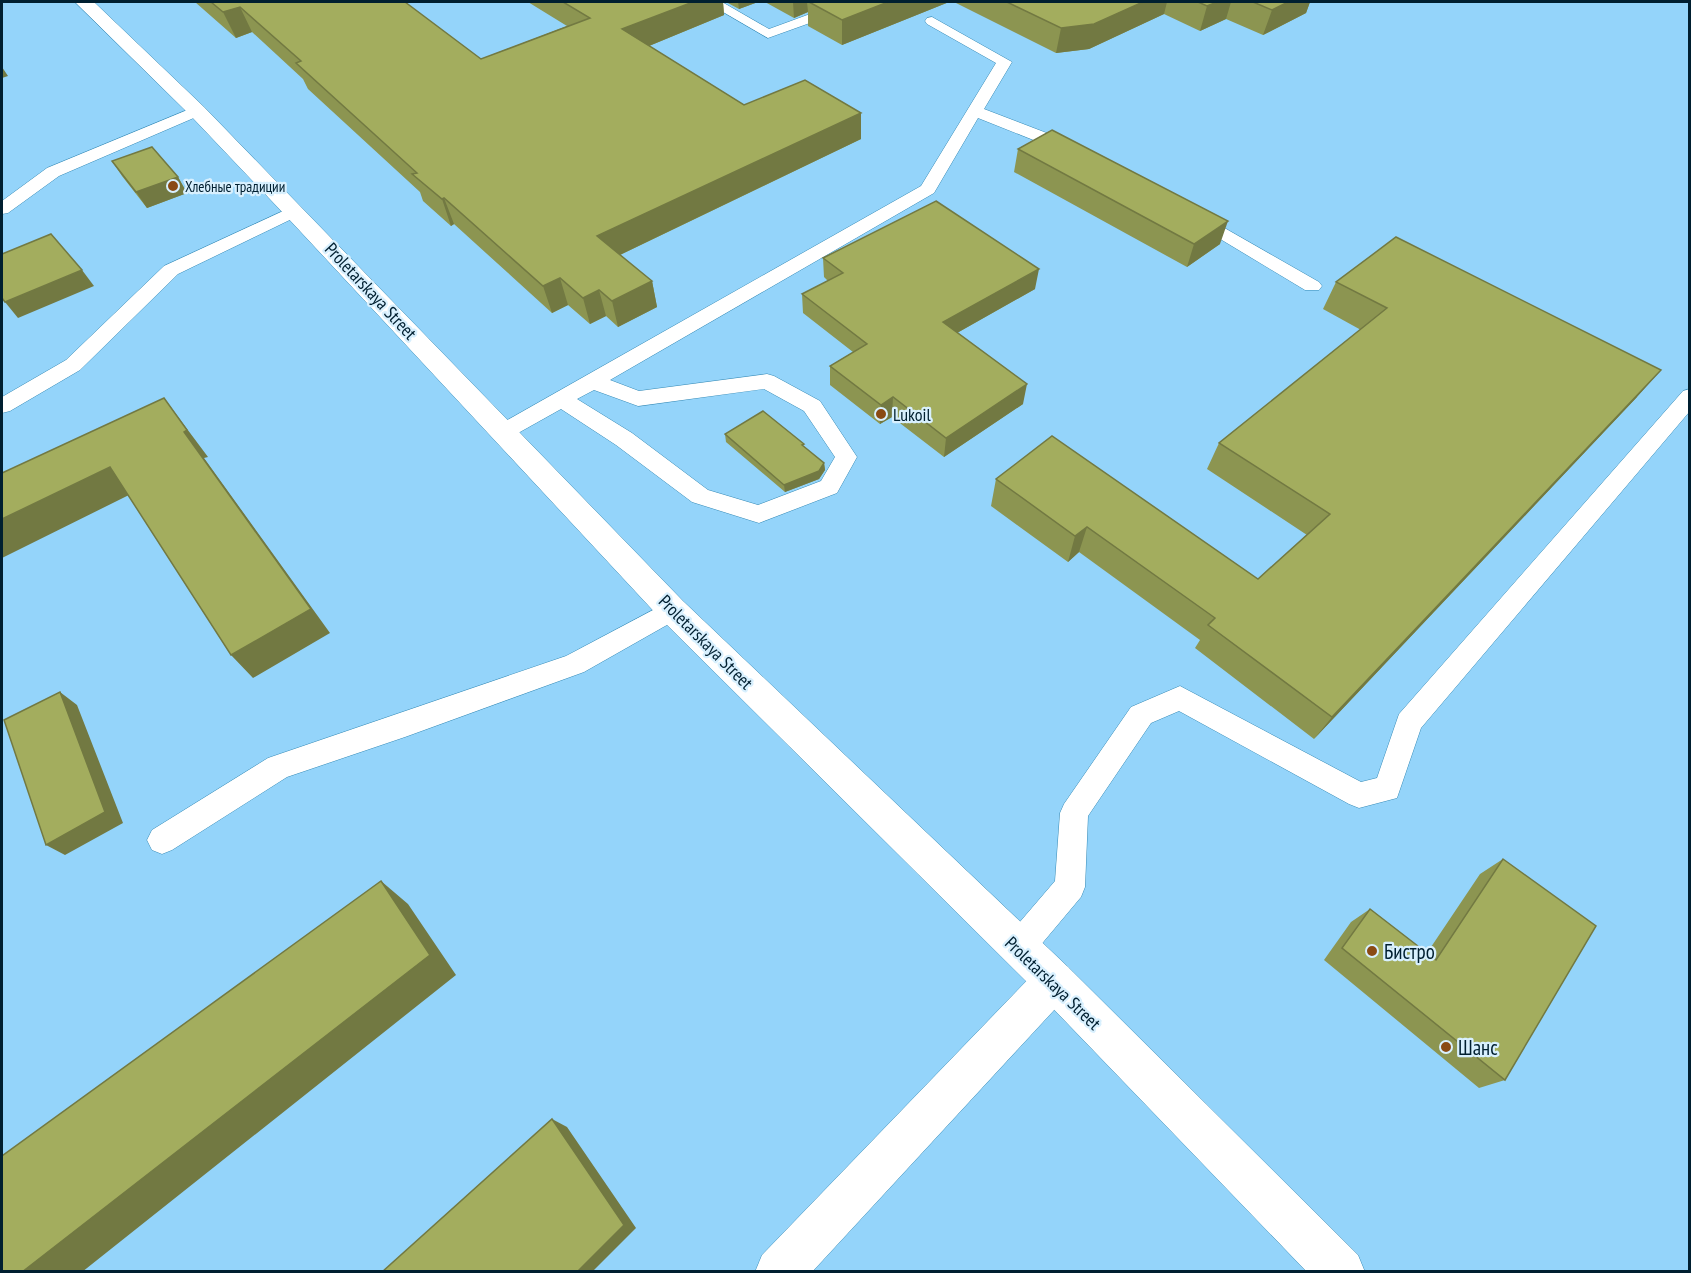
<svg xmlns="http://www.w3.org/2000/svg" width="1691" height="1273" font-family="'PT Sans Narrow',sans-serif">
	<rect width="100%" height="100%" fill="#94d4fa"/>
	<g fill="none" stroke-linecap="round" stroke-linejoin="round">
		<g stroke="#358ab6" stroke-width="1">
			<path id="service" d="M706,2H722L769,29L843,2H862L860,5L768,38Z
				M932,17L1012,62L984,109L1078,145L1080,149L1078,153H1066L978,118L934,193L610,380L639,391L767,374L774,376L820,401L857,457L837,493L759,523L692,502L616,445L561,409L511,437L503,440L495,437L492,432L495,427L921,186L996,63L927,24L925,21L927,18ZM764,389L804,411L835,457L821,481L758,505L708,490L632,433L577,399L594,390L638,406Z
				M197,106L203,108L205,111L203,114L59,176L8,213L2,214V201L47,168Z
				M294,206L300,207L303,211L300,215L178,274L80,370L10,411L2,413V397L66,360L164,266Z
				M1193,210L1319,282L1322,286L1319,290H1305L1187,219L1184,215L1187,211Z
				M1690,389V411L1421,728L1397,798L1359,808L1349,804L1179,711L1151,723L1088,816L1085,887L1081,897L1029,959L1018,964L1007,959L1002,948L1007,937L1055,881L1060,813L1064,804L1131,707L1180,686L1361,782L1377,778L1399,714L1683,391Z
				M672,600L681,603L685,610L681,617L584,672L405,737L287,777L172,850L162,854L152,850L147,840L152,830L268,758L566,656Z"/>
		</g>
		<g stroke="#358ab6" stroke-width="1">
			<path id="minor" d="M1054,960L1068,967L1075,981L1068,995L812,1272H755L762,1255L1040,967Z"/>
		</g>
		<g stroke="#358ab6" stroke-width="1">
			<path id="tertiary" d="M75,2H94L204,107L683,601L1068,967L1358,1255L1365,1272H1307L1040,995L661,619L286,216L190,115Z"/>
		</g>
		<use href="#service" fill="#fff" fill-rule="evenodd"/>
		<use href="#minor" fill="#fff" fill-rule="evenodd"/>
		<use href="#tertiary" fill="#fff" fill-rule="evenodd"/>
	</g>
	<path fill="#8c9551" d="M195,2H405L481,59L567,26L528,2H723L724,15L649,46L744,105L861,113V139L620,255L652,281L657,307L618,327L606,316L590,324L568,305L552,313L454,224L451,226L423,201L420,192L308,89L303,79L252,32L236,38Z
		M726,2H758L739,9Z
		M765,2H949L842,45L808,26V12L794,18Z
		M954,2H1310L1306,13L1263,35L1226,19L1200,31L1164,14L1089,49L1056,53Z
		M1018,149L1220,244L1187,267L1014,172Z
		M112,161L178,177L187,193L147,208L122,176Z
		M823,258L1035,289L957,333L1023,404L944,457L892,417L880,424L830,385V366L853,352L803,313L802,294L828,281L824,277Z
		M1336,282L1637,397L1314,739L1195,648L1200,640L1079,552L1068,562L991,506L996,479L1258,579L1307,535L1207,469L1219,443L1361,330L1323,309Z
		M725,434L804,447L824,463L825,470L819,479L785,492L726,442Z
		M1503,859L1505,1080L1479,1088L1324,960L1351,922L1370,909L1427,953L1480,874Z"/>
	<path fill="#727942" d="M693,2H723L724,15L627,55L622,29Z
		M738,2H758L739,9Z
		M793,2H807L808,12L794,18Z
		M888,2H949L842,45V20Z
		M1143,2H1167L1164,14L1089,49L1056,53L1061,28Z
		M1217,2H1231L1226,19L1200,31L1207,6Z
		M1288,2H1310L1306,13L1263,35L1272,10Z
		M240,7L252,32L236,38L223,12Z
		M2,67L8,76L2,78Z
		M861,113V139L603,263L597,236Z
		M178,177L187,193L147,208L136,192Z
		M444,198L454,224L451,226L442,199Z
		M1228,221L1220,244L1187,267L1194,244Z
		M1039,269L1035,289L941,342L943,322Z
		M82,270L94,286L18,318L5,302Z
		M560,278L568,305L552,313L543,286Z
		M652,281L657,307L618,327L612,301Z
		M599,290L606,316L590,324L583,298Z
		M1661,370L1637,397L1314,739L1332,717Z
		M1027,384L1023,404L944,457L946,438Z
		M893,397L892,417L880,424L881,405Z
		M164,398L208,457L204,458L330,633L253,678L231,655Z
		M824,463L825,470L819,479L785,492L784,485Z
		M110,467L133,493L2,558V519Z
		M1087,527L1079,552L1068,562L1075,536Z
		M60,692L77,705L123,823L65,855L46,845Z
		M381,881L408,904L456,975L82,1272H22Z
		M552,1119L567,1127L636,1228L592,1272H577Z"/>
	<path fill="#a3ad5e" stroke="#727942" stroke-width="1.5" d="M211,2H405L481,59L590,18L563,2H693L622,29L744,105L805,80L861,113L597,236L652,281L612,301L599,290L583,298L560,278L543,286L444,198L442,199L412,174L417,173L296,63L301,61L240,7L223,12Z
		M809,2H888L842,20Z
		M1007,2H1143L1094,24L1061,28Z
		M1198,2H1217L1207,6Z
		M1253,2H1288L1272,10Z
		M1052,130L1228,221L1194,244L1018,149Z
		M152,147L178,177L136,192L112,161Z
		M936,201L1039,269L943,322L1027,384L946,438L893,397L881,405L830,366L867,344L802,294L843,273L823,258Z
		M51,234L82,270L5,302L2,298V254Z
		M1396,237L1661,370L1332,717L1208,625L1215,618L1087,527L1075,536L996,479L1052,436L1258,579L1330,514L1219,443L1387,308L1336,282Z
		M164,398L187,430L184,432L311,609L231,655L110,467L2,519V473Z
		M763,411L804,444L802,445L824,463L819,471L784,485L725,434Z
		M60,692L105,812L46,845L4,720Z
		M1503,859L1596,926L1505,1080L1342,948L1370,909L1436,960Z
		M381,881L430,955L22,1272H2V1156Z
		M552,1119L624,1225L577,1272H382Z"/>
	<g fill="#8a4a14" stroke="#d8f0fe" stroke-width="2">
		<circle cx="173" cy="186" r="6"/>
		<circle cx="881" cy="414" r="6"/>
		<circle cx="1372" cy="951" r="6"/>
		<circle cx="1446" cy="1047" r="6"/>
	</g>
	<g text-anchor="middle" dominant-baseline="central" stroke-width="4.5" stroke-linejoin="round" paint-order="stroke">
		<g font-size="15" fill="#001f30" stroke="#d8f0fe" text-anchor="start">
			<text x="185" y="186">Хлебные традиции</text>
		</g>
		<g font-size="18" fill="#001f30" stroke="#d8f0fe">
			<text transform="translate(371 291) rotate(47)">Proletarskaya Street</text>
			<text transform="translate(706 642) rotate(45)">Proletarskaya Street</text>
			<text transform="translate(1053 983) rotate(44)">Proletarskaya Street</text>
		</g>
		<g font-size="18" fill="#001f30" stroke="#d8f0fe" text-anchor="start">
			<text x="893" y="414">Lukoil</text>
		</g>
		<g font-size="21" fill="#001f30" stroke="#d8f0fe" text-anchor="start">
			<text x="1384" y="951">Бистро</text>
			<text x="1458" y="1047">Шанс</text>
		</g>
	</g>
	<rect width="1691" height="1273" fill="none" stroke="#001f30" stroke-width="6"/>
</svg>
